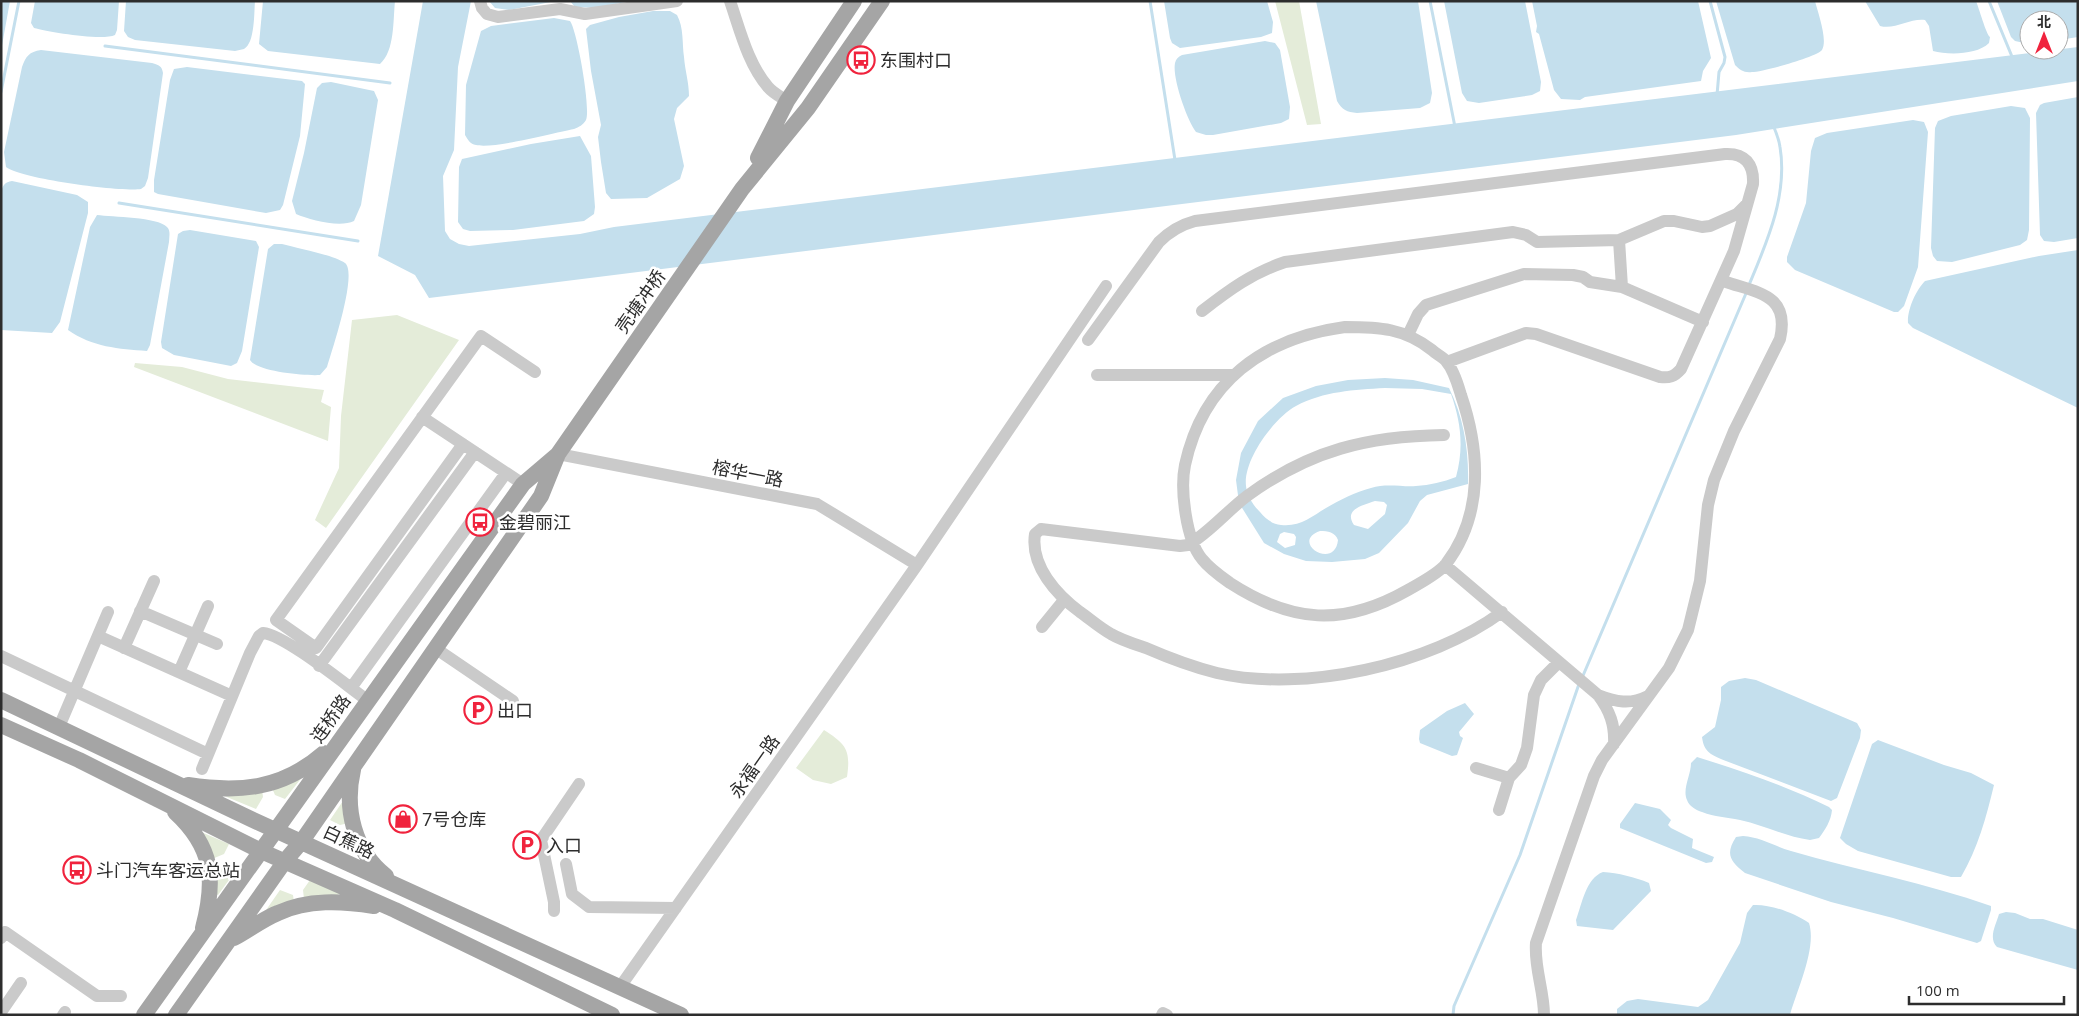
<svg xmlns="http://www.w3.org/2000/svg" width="2079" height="1016" font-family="'Open Sans','Noto Sans SC',sans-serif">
	<rect width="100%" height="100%" fill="#fff"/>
	<path fill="#e4ecd9" d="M1275,1H1299L1321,124L1307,125Z
		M397,315L459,340L326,528L315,520L339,468L341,416L352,320Z
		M135,363L182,367L228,379L324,390L321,402L331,407L328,441L134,367Z
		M824,730C846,744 851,750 847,777L831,784L813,780L796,768Z
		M303,776L285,799L275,795L272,788Z
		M262,789L263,797L256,809L222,795Z
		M345,798L349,823L340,825L330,820Z
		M199,831L229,844L224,854L212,859Z
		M351,832L362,857L337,845L342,835Z
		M227,864L237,869L218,895L215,894L214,866Z
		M310,880L343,894L304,899L303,890Z
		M280,890L293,895L294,902L264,913Z"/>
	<path fill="#c4dfed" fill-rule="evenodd" d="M1,1H10L1,51Z
		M35,1H119L117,30L115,35C102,41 49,32 34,28L31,23Z
		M126,1H255C254,13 255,43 244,49C241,50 238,50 235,51L135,40L128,37L124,31Z
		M263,1H395C393,20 395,51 380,64L268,51L259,44Z
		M423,1H471L458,67L454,150L443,176L445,231L450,239L459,244L469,246L580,234L614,227L2078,47V81L1736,135L429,298L415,275L378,256Z
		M489,1H556L509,10L495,8Z
		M570,1H630L597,8L575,7Z
		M1164,1H1267L1273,22L1272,33L1261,37L1180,48L1172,43L1170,38Z
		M1316,1H1418L1432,93L1430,103L1420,108L1357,113C1347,112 1342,110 1337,101Z
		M1444,1H1525L1541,82L1540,91L1532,95L1479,103L1467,101L1462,93Z
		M1532,1H1698L1711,58L1703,71L1701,81L1585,97L1580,100L1561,99L1554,90L1539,34L1536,32L1537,26Z
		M1716,1H1815C1818,13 1828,40 1822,50C1817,57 1762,72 1752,72C1744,73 1740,70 1735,65Z
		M1865,1H1976C1979,8 1986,34 1990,37L1989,43C1977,55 1948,55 1933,51L1929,26L1925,20C1910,18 1895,30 1880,26Z
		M1997,1H2078V37L2059,40V20H2029V44L2015,41L2011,37Z
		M653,11H670L677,15C684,28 682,43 684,57C685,71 689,82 689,96L677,108L674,119L684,166L680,179L647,198L611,199L606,193L601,162L598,137L601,125L591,71L586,29L590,25L619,17Z
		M554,18L570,21C577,30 591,109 586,120C583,125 579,127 574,129C553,133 494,149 476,145C470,144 468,140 465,135L466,85L481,31L491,26Z
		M1265,41L1275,43L1280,50L1290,107L1289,119L1281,123L1213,135H1206L1196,132C1187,120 1172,78 1175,63C1176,59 1178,57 1182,55Z
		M41,50L152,63C159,65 162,66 163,73L148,178L145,186L141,189C121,192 21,179 6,167L4,152L22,67C26,56 29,52 41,50Z
		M187,67L302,81L305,84L300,136L283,205L280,210L266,213L158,194L154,192V180L170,80L174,69Z
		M331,82L374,91L378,100L361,205L354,221C340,228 310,220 296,214L292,201L304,153L317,88L322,83Z
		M2078,97V238L2054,242L2044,241L2040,235L2036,113L2040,105L2044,103Z
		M2011,106L2025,108L2030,118L2029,230L2027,240L2020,245L1952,262L1937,261L1933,256L1931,248L1935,128L1938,121L1951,116Z
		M1913,120L1924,122L1928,132L1918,267L1904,306L1898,312H1894L1795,270L1787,262V257L1806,203L1811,151L1815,138L1827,133Z
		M580,136L591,156L595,207L594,214L584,221L513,230L470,231L463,229L458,222L459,167L462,159L531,144Z
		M12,181L77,195L88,202V213L60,322L52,333L1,330V192C3,185 5,182 12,181Z
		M97,215C112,217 158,217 167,227C171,231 169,237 169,242L150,345L147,351C119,349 92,347 68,330L90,227Z
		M190,230L256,241L259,247L242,351L237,363L231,366L174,355L162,348L161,342L178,234L183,231Z
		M274,244H282C296,248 334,255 345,263C358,273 332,350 327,367L320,375C306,376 257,372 250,360L268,249Z
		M2078,250V408L1913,328L1908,323C1907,310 1916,290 1925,281L2039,256Z
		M1385,378L1413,380L1449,388C1464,418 1469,451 1468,484L1427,495L1420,501L1408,523L1379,553L1365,559L1332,562L1306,561L1284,554L1264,543L1239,503L1236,480L1241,453L1258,421L1283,398L1316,386L1348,380ZM1385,388L1422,389L1451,394C1461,422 1464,448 1456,477C1443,482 1430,485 1416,486C1401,487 1386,483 1371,488C1355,492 1340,500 1326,508C1311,517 1300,527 1281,525C1272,524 1266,519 1260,512C1253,505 1247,496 1246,486C1243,460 1274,418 1296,406C1324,391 1354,390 1385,388ZM1375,501L1384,502L1387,505L1385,514L1368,529L1354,525C1343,509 1364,505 1375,501ZM1320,531C1328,531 1335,532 1338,540C1335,571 1289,542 1320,531ZM1284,532L1294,534L1296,537L1295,545L1285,548L1277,542L1280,534Z
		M1745,678L1756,680L1857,723L1861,730L1860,738L1837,798L1831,801L1726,761C1712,755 1704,753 1702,737L1715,727L1721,700V687L1729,681Z
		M1465,703L1474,714L1459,732L1460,736L1463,738L1457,755L1452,756L1420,743L1419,739L1420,730L1447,711Z
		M1878,740L1944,765L1971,773L1994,785C1986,818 1978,848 1961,877H1951L1858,851L1846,844L1840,838L1872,744Z
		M1697,757C1742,771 1786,786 1829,807L1832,810C1831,821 1825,830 1819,838L1810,840C1786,837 1764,825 1740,820C1726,817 1715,817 1702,812C1696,810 1689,806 1687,800C1682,789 1691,775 1691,763Z
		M1635,803L1660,809L1671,820L1668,825L1671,828L1693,839L1692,848L1714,857L1712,862L1706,863L1620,828V824Z
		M1743,836C1760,837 1774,846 1791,851C1857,870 1926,883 1991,906V910L1981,941L1977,943L1893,918L1831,902L1745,873C1730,861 1725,854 1736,837Z
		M1603,872C1618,873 1635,877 1649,883L1651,891L1613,930L1577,926L1576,920C1582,904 1586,878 1603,872Z
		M1753,905C1771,904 1794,913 1809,923C1817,948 1797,990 1790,1015H1617V1009L1627,1001L1638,999L1698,1007L1708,1000L1740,943L1747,913Z
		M2006,912L2015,913L2030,919H2043L2078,930V970L1997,947C1988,938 1996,925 1999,914Z"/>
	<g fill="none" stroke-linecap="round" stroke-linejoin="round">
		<path stroke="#c4dfed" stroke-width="3" d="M1150,1L1175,160
			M1430,1L1455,127
			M1710,1L1725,57L1724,63L1719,72L1717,95
			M1989,1L2013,59
			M105,46L390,83
			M1,92L19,1
			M119,203L358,241
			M1749,285C1767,242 1788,195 1780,147C1779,140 1776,132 1773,125
			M1582,678L1747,291
			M1453,1015L1454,1006L1520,855L1579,684"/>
		<path stroke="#cacaca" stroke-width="12" d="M480,1L482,8L487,14L498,17L560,9L585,14L677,1
			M730,1C740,30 748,64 768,87C773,93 781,97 787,101
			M1619,240L1622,287
			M1202,311C1229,290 1252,273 1285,262L1513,232L1526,235L1537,242L1619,240L1664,221H1674L1702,227L1710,226L1737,214L1747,204
			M1345,327C1379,327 1404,328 1432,350C1436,354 1443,357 1446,361C1454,370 1458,385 1461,395C1480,451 1484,514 1446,564C1438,574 1420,583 1408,590C1343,627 1292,623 1230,583C1220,576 1209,568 1202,559C1186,540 1180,489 1185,465C1203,382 1263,338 1345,327Z
			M1408,335L1418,314L1426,305L1524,274L1573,275L1583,277L1590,282L1622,287L1703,322
			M1088,340L1159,242C1170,231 1180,225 1195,221L1725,154C1745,153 1754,164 1753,184L1734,251L1681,369C1674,377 1669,378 1660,377L1536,334L1526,333L1447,362
			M1097,375H1234
			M422,417L523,484
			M1444,435C1368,436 1310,450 1247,496C1227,511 1210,532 1188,545L1180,546L1041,529L1035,534C1030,566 1057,595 1080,612C1090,619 1100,628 1111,634C1121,640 1134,644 1146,648C1169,658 1193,667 1217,673C1304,693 1430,665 1502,612
			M463,444L316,648L276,620L481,336L535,372
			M558,454L817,504L917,565
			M1445,565L1598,695C1610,711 1615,725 1614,744
			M140,611L217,644
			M1042,627L1064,600
			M98,636L232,696
			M124,648L154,581
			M435,648L513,701
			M1,656L208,754
			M319,666L475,452
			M179,672L208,606
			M351,688L506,473
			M1598,695C1616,702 1630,705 1648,696
			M59,727L108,612
			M1476,768L1509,778
			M202,769L250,653L259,636L263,633C285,635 346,685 367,700
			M1499,810L1509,778L1521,765L1527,748L1534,695L1541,680L1558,663
			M566,864L572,894L589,907L676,908
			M554,911V902L541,840L579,784
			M1,938L5,932L97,996H121
			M620,987L917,565L1106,286
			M1,1012L21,983
			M63,1015L65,1012
			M1162,1015L1163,1013L1167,1015
			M1544,1015C1544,990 1534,968 1536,943L1594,776L1602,760L1669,668L1688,630L1700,581L1708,505L1714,480L1734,431L1780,339C1790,295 1759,293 1726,282"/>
		<path stroke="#a5a5a5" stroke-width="16" d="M758,158L787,101L854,1
			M1,700L253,820L681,1015
			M1,725L79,760L261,851L395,910L612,1015
			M353,770C344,809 354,851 386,876
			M188,785C240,793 283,789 324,753
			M175,812C213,847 216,879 203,928
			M234,938C249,930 263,919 278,913C308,899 342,901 374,906
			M144,1015L523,484L557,455
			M176,1015L285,861L302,841L541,496L558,454L742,189L808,108L882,1"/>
	</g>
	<defs>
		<g id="bus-ring" transform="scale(1.4375)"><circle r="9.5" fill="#fff" stroke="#f0233d" stroke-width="1.5"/><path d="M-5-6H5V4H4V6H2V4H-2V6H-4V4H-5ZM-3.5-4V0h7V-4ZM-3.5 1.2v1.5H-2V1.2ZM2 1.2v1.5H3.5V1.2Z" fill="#f0233d"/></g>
		<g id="parking-ring" transform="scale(1.4375)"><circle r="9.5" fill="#fff" stroke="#f0233d" stroke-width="1.5"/><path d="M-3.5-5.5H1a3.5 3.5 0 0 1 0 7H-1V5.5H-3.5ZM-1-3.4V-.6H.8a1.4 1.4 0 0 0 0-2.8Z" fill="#f0233d"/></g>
		<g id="shop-ring" transform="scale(1.4375)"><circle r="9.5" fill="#fff" stroke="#f0233d" stroke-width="1.5"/><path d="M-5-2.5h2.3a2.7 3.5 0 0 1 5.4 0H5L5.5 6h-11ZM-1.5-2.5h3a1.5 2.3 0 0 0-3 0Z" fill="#f0233d"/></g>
	</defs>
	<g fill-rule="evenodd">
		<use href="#bus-ring" x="861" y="60"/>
		<use href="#bus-ring" x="480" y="522"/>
		<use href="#parking-ring" x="478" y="710"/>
		<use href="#shop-ring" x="403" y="819"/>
		<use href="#parking-ring" x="527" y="845"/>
		<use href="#bus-ring" x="77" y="870"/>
	</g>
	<g text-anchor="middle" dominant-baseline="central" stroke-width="5" stroke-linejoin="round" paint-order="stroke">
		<g font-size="18" fill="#2d2d2d" stroke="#fff" text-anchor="start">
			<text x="880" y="60">东围村口</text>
			<text x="499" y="522">金碧丽江</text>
			<text x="497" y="710">出口</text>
			<text x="422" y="819">7号仓库</text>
			<text x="546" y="845">入口</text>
			<text x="96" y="870">斗门汽车客运总站</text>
		</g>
		<g font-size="18" fill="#2d2d2d" stroke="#fff">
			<text transform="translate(640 301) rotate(-55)">壳塘冲桥</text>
			<text transform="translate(748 473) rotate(11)">榕华一路</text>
			<text transform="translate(330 718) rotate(-55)">连桥路</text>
			<text transform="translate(754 766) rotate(-55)">永福一路</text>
			<text transform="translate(349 841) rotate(25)">白蕉路</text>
		</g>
	</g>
	<rect width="2079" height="1016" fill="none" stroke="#2d2d2d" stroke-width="5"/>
	<g transform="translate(2044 35)"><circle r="24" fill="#ffffff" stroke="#ababab"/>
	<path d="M0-4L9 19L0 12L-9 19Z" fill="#f0233d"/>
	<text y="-8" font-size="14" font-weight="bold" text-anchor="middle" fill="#2d2d2d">北</text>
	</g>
	<path d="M1909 996v8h155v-8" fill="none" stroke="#2d2d2d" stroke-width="2.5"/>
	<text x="1916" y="996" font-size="15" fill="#2d2d2d" stroke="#ffffff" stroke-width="4" paint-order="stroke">100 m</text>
</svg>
